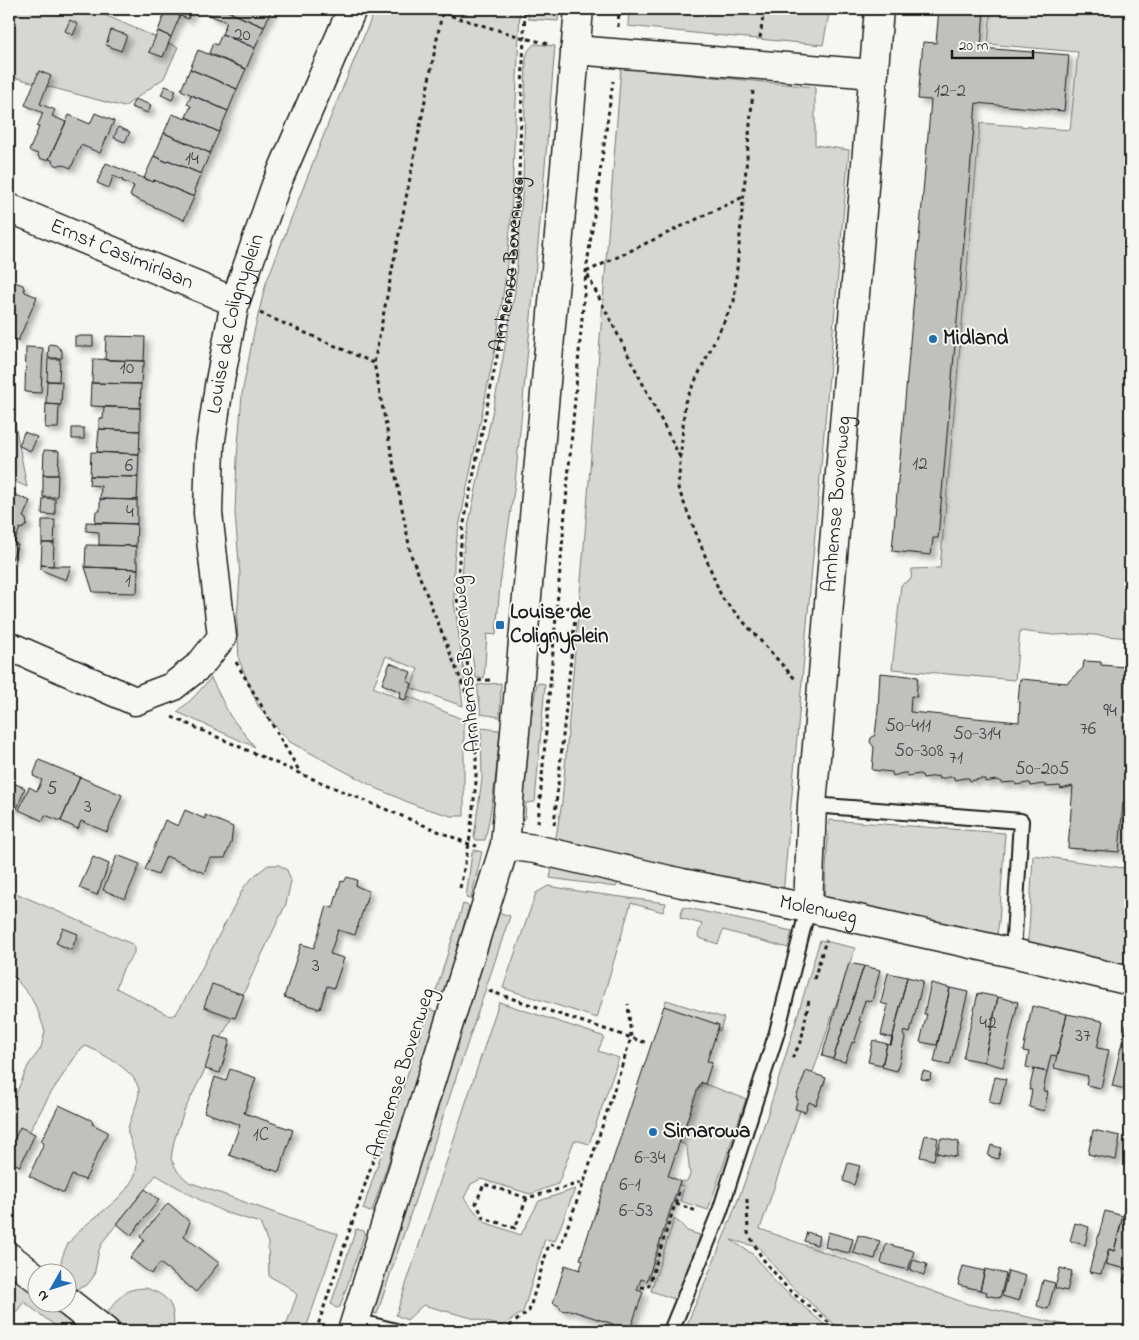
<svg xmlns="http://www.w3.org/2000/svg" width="1139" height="1340" font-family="'Indie Flower',sans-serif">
	<defs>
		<filter id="shadow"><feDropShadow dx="4.5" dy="4.5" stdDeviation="2.5" flood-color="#0004"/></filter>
	</defs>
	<rect width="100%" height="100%" fill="#f6f6f2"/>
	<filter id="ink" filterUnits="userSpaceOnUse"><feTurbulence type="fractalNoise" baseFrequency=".02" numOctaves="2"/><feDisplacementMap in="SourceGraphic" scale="10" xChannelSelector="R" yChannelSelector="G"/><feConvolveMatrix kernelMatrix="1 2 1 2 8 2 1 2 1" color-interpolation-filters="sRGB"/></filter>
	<g filter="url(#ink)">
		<path fill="#d6d6d2" stroke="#797977" d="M9,9H91L178,47L164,78L124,107L9,76Z
			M375,9H520L511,219L506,274L496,344L457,537L454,562V601L465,680L460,682L463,706L411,688L418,669L386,656L373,687L405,701L408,696L464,720V816H451L417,806L378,789L290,742L258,706L239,660L237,620L240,575L235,513L237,458L242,394L254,332L266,283L330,119Z
			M529,9H559L558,21L528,19Z
			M629,9H830L823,45L703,34L628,26Z
			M991,9H1130V638L1082,634L1053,635L1020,631L1015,680L892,669L901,585L911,579L912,569L940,568L980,123L1070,130L1078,52L988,44Z
			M535,44L555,46L542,202L515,483L500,584L496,635L487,634L484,678H476L464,611L462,581L464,546L498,385L515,291L523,182L526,59C527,52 529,48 535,44Z
			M621,68L815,87V145L849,150L783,895L554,848L562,802L584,546Z
			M9,392L27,487L9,479Z
			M211,678L230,716L255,747L177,712L192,699Z
			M501,683L500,717H499L481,714L477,685Z
			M537,683L545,684L535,802L526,803L525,819H519L526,745Z
			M481,728L499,730L500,731C497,768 493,805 485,840H476L474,837L482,779Z
			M829,820L1005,833L999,922L995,946L824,904Z
			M474,850L482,852L471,899L466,898L472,853Z
			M1033,855L1130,869V977L1026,953L1029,930Z
			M268,865H279L287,870L291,881L286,904L237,1007L184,1111L174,1141L171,1159L178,1172L189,1182L311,1226L338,1234L305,1331H284L297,1295L289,1287L269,1276L268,1243L260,1223L224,1212L200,1200L156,1175L104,1240L99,1250L94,1276L87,1285L69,1292L68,1291V1272H58C61,1264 63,1251 68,1244C84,1220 119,1206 133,1179C141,1164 134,1154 130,1139C129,1135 127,1132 128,1128C131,1116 138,1104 139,1092C139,1072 101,1053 86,1046L79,1051L49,1096L9,1169V1110L28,1066L41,1048L45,1031L38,1011L30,996L9,971V890L134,945V953L123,969L116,988L170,1016L176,1014L192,987L244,887L254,876Z
			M552,868L618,883L616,887L550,878Z
			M548,886L584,892L666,903L663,912L631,903L597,1018L503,988L536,893Z
			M463,904L469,906L445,992L443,993L436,991Z
			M683,907L792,931L788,948L723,930L718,944L699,938L698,935L702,924L680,918Z
			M495,911L510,916L377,1314L369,1312Z
			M820,940L855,948L760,1229L968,1304L1093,1331H842L788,1283L756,1244L754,1246L731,1240L754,1255L776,1283L832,1331H684C699,1296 714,1262 728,1226C765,1133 791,1036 820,940Z
			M666,1000L724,1018L720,1031L717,1030L719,1025L664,1007Z
			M499,1002L602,1036L604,1037L598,1051L619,1058L589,1144L579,1141H574L558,1184L530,1194L481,1179L471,1184L464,1198L484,1222L521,1235L539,1201L575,1189L555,1241L545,1239L523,1312L502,1326L423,1305L407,1320L396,1315Z
			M429,1009L437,1012L438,1014L372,1211L370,1212L363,1209Z
			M702,1083L746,1099L708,1210L680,1201L684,1186L679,1185L680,1182L687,1181L690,1175L687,1148L684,1144L680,1143L697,1088L700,1089Z
			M674,1219L680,1223L687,1231L700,1235L680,1301L651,1291Z
			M356,1229L364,1231L365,1233L340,1307L336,1308L331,1304Z
			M9,1266L37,1289L38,1302L55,1303L84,1325L81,1331H62L24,1302L9,1321Z
			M146,1288C172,1297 174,1306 174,1331H129L108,1314V1311C123,1294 123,1289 146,1288Z"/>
		<path fill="#c0c0bd" stroke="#1c1c1c" filter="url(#shadow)" d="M167,9H192L188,19L166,10Z
			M211,9H220L227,11L264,27L255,48L222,34L227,22L209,15Z
			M233,9H274L273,12L271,11L264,27L231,13Z
			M939,9H984L981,48L1069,55L1064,111L976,103L938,538H933L931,555L892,551L931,100L918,99L923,42L936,43Z
			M166,10L180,16L171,37L158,31Z
			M70,20L78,24L73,35L65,31Z
			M111,30L127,35L121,51L106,45Z
			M158,31L171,37L163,57L149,52Z
			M222,34L255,48L246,69L209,53L213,43L217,45Z
			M198,50L246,69L237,89L190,69Z
			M190,69L237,89L228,111L181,90Z
			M39,71L51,76L40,104L55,110L52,116L66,122L49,159H48L45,160L39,158L38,154L29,151L39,127H37L43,113L25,105Z
			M165,86L176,90L172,100L161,95Z
			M191,95L228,111L219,132L186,117L191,106L187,104Z
			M135,99L151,105L148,113L131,107Z
			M95,113L114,121L100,153L81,145L71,168L61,164L58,166L53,163L52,160L49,159L69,115L90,124Z
			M172,114L186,119V117L219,132L210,153L164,133Z
			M118,127L130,132L125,142L114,138Z
			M164,133L210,153L201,174L168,160L167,162L154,156Z
			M154,156L167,162L168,160L201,174L194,190L196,191L194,197L154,180L153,182L144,178Z
			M106,163L153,182L154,180L194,197L184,220L130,196L134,186L122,181L123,180L113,176L109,188L97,183Z
			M15,282L23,285L25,292L37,297L18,341L10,337L13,331L9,329V296Z
			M75,336H93V346H75Z
			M106,336L145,337L144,361L105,360Z
			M49,344L56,345L62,351V358H48Z
			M26,347L43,348L41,393L25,392Z
			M48,359H60L59,381H47Z
			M93,359L144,361V367H142L141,384L92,383Z
			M47,381L62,382L61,405L46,404Z
			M91,383L141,384L140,408L90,406Z
			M46,404L59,405L58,428H45Z
			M104,407L140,408V431L99,429V418L103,419Z
			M72,428H84V439H72Z
			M99,429L140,431L139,454L97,452Z
			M24,432L37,437L31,451L19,446Z
			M44,450L59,451L58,475H43Z
			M91,452L139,454L138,477L90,476Z
			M43,475H58L57,497H43Z
			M90,476L138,477L137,500L100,499L101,486L89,485Z
			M9,492L30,501L23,517L26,519L27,525L22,529L20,528L14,543L18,545L12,559L9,558Z
			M43,498L55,499V515L42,514Z
			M100,499L137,500V524L95,523L96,511H100Z
			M42,520H55L54,543H42Z
			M86,522L137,524L136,546L99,545V532L86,531Z
			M42,543H54L53,566L41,565Z
			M86,545L136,546V562H138V569L85,567Z
			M41,565L53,566H71L66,580L41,570Z
			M85,567L138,569L137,593L93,592Z
			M1124,617H1130V629L1123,628Z
			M1084,661L1101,662V665L1125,667V664L1130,665V803L1123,802L1119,852L1068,848L1073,786L1061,789L1060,786L1046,787V785L1042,784L1031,786L1030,783H1027L1016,785L1015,782L1001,783L1000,781L996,780L985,782V779H980L970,781L969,778H965L954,780V777H949L939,779L938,776L923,778L922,775L919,774L908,776L907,773H903L893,776L892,772L872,770L874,747L870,742L871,738L875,735L878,710L880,673L918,677L916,695L917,697L911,696L910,712L1019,722L1020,702H1018L1020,679L1067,683L1083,668Z
			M390,663L411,672L407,681L412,684L405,700L399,698L401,692L382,684Z
			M39,760L80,777L61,821L45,815L43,821L19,810L29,787L37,791L42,780L33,776Z
			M80,777L122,795L107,832L81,821L78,829L61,821Z
			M11,782L25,788L17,809L9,806V787Z
			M185,810L205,819V815L233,827L231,843L225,858H210L204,873L166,856L158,875L145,870L165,820L178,826Z
			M117,855L140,864L125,899L103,890Z
			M93,857L109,864L97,895L79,888Z
			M347,877L357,880L356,886L369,891L355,935L338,930L330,954L344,958L334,988L327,986L320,1009L284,997L301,944L314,948L327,906L333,908L341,881L344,882Z
			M63,928L78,934L71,950L56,943Z
			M849,963L864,966L833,1059L822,1056Z
			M864,966L880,970L872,1001L865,1000L859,1021L861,1022L854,1043L852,1042L845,1062L833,1059Z
			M888,973L907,977L891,1045H890L892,1038L881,1035L888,1005L881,1003Z
			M907,977L923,981L910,1033L904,1031L903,1034L905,1038L897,1071L882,1067L887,1044L891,1045Z
			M931,983L950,988L937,1045L920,1042L927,1014H924Z
			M212,984L244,995L235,1018L204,1007Z
			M950,988L968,992L950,1065L934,1062Z
			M978,993L998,997L984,1062L963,1058Z
			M998,997L1018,1002L1003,1067L984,1062Z
			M664,1006L719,1025L707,1061L712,1062L705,1084L701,1082L699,1088H698L668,1176L680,1181L647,1281L641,1279L637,1290L643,1292L630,1330L624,1328L619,1329L615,1328L613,1324L570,1310L566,1311L561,1310L559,1306L553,1303L565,1265L580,1270L583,1260L580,1259Z
			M1032,1006L1067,1014L1057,1056L1051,1055L1047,1072L1026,1067L1029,1052L1023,1051Z
			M1067,1014L1103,1021L1097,1048L1109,1050L1101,1088L1086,1085L1088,1076L1054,1068Z
			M1126,1025L1130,1026V1090L1112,1086Z
			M215,1036L230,1040L220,1073L205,1069Z
			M873,1040L887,1044L882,1065L868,1062Z
			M230,1069L256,1078L244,1113L293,1130L279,1172L229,1155L240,1125L204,1112L215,1077L226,1081Z
			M1034,1069L1047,1072L1043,1091L1048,1092L1044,1111L1029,1107L1032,1090H1029Z
			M806,1071L826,1078L816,1105L809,1102L805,1112L795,1109L798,1099L796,1098Z
			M923,1071L931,1073L930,1080L921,1079Z
			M995,1077L1006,1079L1000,1105L989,1102Z
			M59,1105L93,1121L92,1124L108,1132L85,1180L72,1175L64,1193L29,1176L44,1143L41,1141Z
			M20,1127L35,1134L20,1166L9,1161V1151Z
			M1093,1130L1120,1136L1116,1160L1088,1154Z
			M925,1135L938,1138L934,1160L920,1157Z
			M941,1138L959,1142L956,1157L937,1153Z
			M991,1145L1001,1148L998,1159L988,1156Z
			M848,1163L860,1166L854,1185L843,1181Z
			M145,1189L159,1200L131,1235L117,1224Z
			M168,1203L190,1222L184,1236L219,1263L196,1292L160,1263L151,1274L130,1258L144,1240L140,1237Z
			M1105,1211L1123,1216L1114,1251L1109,1249L1105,1264L1104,1263L1101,1274L1089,1272Z
			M1123,1216L1130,1218V1253L1127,1269L1105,1264L1109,1249L1114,1251Z
			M1075,1223L1089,1227L1085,1245L1070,1241Z
			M807,1232L819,1236L817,1245L804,1241Z
			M828,1232L853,1239L849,1253L825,1247Z
			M858,1235L880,1241L875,1259L853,1253Z
			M886,1244L914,1251L908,1270L881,1263Z
			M1130,1253V1283L1123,1282Z
			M913,1260L927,1264L924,1275L910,1270Z
			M963,1266L985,1271L980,1290L958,1285Z
			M1060,1268L1072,1271L1067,1291L1055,1288Z
			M985,1269L1006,1274L1000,1298L986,1295L987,1292L980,1290Z
			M1008,1271L1026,1276L1019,1301L1002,1296Z
			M1043,1280L1055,1283L1048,1309L1037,1306Z"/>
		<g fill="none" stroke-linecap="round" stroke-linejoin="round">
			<g stroke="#1c1c1c" stroke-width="18">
				<path id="service" d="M812,805L1021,821L1013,953
					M356,1321L396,1331
					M671,1331L720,1211L777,1032L808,908"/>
			</g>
			<g stroke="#1c1c1c" stroke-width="31">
				<g id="minor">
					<path d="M575,50L874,74"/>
					<path id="s2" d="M9,208L235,302"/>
					<path id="s3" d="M9,646L135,701L172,687L200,665L222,637L208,513L210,446L219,386L235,302L276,185L352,9"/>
					<path id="s4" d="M505,845L535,849L682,883L808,908L1013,953L1130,981"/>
					<path id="s5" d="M808,908L812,805L879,9"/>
					<path d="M9,1257L38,1279"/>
					<path d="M68,1302L105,1331"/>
				</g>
			</g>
			<g stroke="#1c1c1c" stroke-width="31">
				<path id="secondary" d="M352,1331L505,845L579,9"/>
			</g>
			<g stroke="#1c1c1c" stroke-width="3" stroke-dasharray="4 4" stroke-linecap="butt">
				<path d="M437,9L442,13L524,38L550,44"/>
				<path d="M442,13L374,363L411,555L474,713"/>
				<path d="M618,27L619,9"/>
				<path d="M760,38L764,9"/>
				<path d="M753,91L734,301L685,402L678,488L722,598L795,679"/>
				<path d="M260,313L374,363"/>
				<path d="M680,457L586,272L743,197"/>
				<path d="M236,662L301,774"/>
				<path d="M470,681L492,680"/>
				<path d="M172,717L301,774L469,844L477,846"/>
				<path d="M538,823L586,272L613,81"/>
				<path d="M554,825L576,608L555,607"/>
				<path id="s1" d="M460,888L469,844L476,782V719L457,598L459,560L463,528L510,291L519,173L525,9"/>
				<path d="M814,979L826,940"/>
				<path d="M489,991L647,1043"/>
				<path d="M792,1058L801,1042L809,1000"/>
				<path d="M527,1198L515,1228L484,1218L476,1203L484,1184L527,1198L584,1182"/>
				<path d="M747,1199L748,1233L762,1258L788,1289L839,1331"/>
				<path d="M676,1204L697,1211"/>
				<path d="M641,1287L648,1288L680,1189"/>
				<path d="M316,1331L393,1101"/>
				<path d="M503,1331L529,1311L549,1244L560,1247L584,1182L631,1038L628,1004"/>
			</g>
			<use href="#service" stroke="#f6f6f2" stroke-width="14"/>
			<use href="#minor" stroke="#f6f6f2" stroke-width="28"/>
			<use href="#secondary" stroke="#f6f6f2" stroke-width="28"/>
		</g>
	</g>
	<g fill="#1f6fb2" stroke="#f6f6f2" stroke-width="2">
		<circle cx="933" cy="339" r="5"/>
		<rect x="495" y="620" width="10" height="10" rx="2.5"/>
		<circle cx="653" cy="1132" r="5"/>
	</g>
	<g text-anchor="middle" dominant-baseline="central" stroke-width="4" stroke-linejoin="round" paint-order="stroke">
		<g font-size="19" fill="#454544">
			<text x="242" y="35">20</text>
			<text x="950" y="91">12-2</text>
			<text x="192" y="159">14</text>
			<text x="127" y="368">10</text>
			<text x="920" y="464">12</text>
			<text x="129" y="466">6</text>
			<text x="130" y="512">4</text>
			<text x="128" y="581">1</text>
			<text x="1110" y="711">94</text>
			<text x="908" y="726">50-411</text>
			<text x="1088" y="729">76</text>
			<text x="977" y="734">50-314</text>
			<text x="919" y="751">50-308</text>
			<text x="956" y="758">71</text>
			<text x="1042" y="769">50-205</text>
			<text x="52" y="789">5</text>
			<text x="88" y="807">3</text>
			<text x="316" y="966">3</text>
			<text x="988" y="1023">42</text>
			<text x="1083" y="1036">37</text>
			<text x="261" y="1135">1C</text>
			<text x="650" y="1158">6-34</text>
			<text x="630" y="1185">6-1</text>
			<text x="636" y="1211">6-53</text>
		</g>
		<g font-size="21" fill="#1c1c1c" stroke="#f6f6f2">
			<text stroke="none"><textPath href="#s2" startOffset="122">Ernst Casimirlaan</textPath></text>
			<text stroke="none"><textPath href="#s1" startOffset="631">Arnhemse Bovenweg</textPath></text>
			<text stroke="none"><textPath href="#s3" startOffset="565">Louise de Colignyplein</textPath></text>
			<text stroke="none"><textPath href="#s5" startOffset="405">Arnhemse Bovenweg</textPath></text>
			<text transform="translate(467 664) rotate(-95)">Arnhemse Bovenweg</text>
			<text stroke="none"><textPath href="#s4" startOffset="320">Molenweg</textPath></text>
			<text transform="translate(402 1073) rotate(-72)">Arnhemse Bovenweg</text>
		</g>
		<g font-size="21" font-weight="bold" fill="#1c1c1c" stroke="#f6f6f2" text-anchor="start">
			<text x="943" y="339">Midland</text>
			<text x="510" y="613">Louise de<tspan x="510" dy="24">Colignyplein</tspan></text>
			<text x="663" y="1132">Simarowa</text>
		</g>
	</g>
	<rect width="1139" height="1340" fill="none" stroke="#f6f6f2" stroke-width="30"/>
	<rect x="15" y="15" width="1109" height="1310" fill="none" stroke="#1c1c1c" stroke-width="2" filter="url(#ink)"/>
	<g transform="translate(52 1288) rotate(231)"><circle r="24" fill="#f6f6f2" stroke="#9f9f9c"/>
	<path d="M0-4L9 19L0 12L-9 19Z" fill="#1f6fb2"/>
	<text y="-8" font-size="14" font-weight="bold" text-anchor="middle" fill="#1c1c1c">N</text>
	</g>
	<path d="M952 50v8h81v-8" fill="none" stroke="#1c1c1c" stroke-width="2.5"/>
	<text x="959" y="50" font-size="15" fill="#1c1c1c" stroke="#f6f6f2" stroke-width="4" paint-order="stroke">20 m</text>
</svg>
